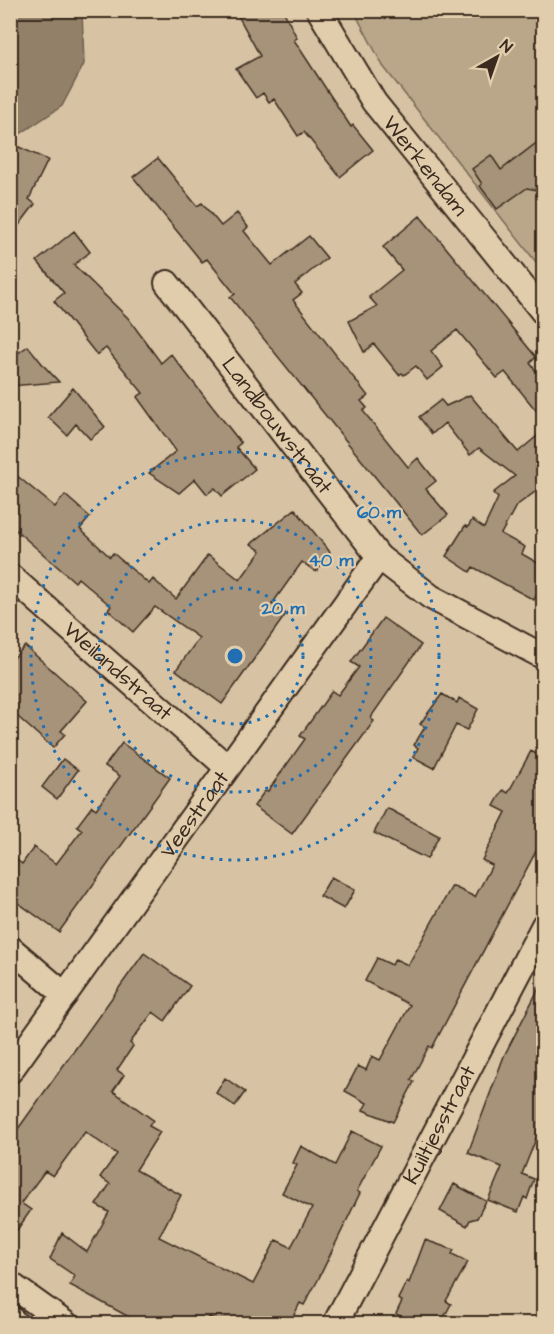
<svg xmlns="http://www.w3.org/2000/svg" width="554" height="1334" font-family="'Architects Daughter',sans-serif">
	<rect width="100%" height="100%" fill="#d7c3a4"/>
	<filter id="ink" filterUnits="userSpaceOnUse"><feTurbulence type="fractalNoise" baseFrequency=".0167" numOctaves="2"/><feDisplacementMap in="SourceGraphic" scale="12" xChannelSelector="R" yChannelSelector="G"/><feConvolveMatrix kernelMatrix="1 2 1 2 8 2 1 2 1" color-interpolation-filters="sRGB"/></filter>
	<g filter="url(#ink)">
		<path fill="#baa78a" stroke="#7a6854" stroke-width="1.5" d="M354,11H543V271L383,66Z
			M10,1301L49,1323C32,1323 25,1320 11,1310Z"/>
		<path fill="#928069" stroke="#6f5e4b" stroke-width="1.5" d="M17,11H82L84,64L62,106L20,134L10,123L11,47Z"/>
		<path fill="#a7937a" stroke="#3b2a1e" stroke-width="1.5" d="M235,10H283L297,38L294,40L351,127L353,125L373,150L340,177L304,132L298,136L274,99L269,102L263,93L256,98L236,69L260,56Z
			M543,138V191L527,188L497,209L480,186L482,184L472,169L491,155L501,170Z
			M10,143L48,160L29,199L35,204L10,237Z
			M158,158L197,206L202,203L221,226L237,213L248,227L244,231L272,265L309,236L327,258L295,284L302,293L293,300L368,396L361,401L367,408L363,411L408,467L418,458L436,481L426,489L448,515L422,535L230,297L235,294L207,259L202,262L133,177Z
			M420,216L536,357L530,363L543,380V419L505,372L497,378L457,330L431,351L443,367L427,380L416,366L404,375L402,373L399,375L374,344L364,352L349,321L377,306L369,297L402,270L383,247Z
			M74,231L90,252L74,265L128,318L161,363L171,354L241,443L236,447L255,469L222,496L215,488L207,494L195,479L179,493L149,473L176,451L137,397L143,393L106,348L97,355L54,301L64,293L37,261Z
			M28,346L44,366L59,382L10,386V359Z
			M73,388L105,427L90,439L76,424L67,435L48,417Z
			M470,395L518,452L543,431V486L516,506L501,534L525,547L522,554L543,566V582L534,600L473,567L470,572L446,556L465,526L468,527L472,520L484,528L498,498L493,493L515,476L479,448L470,455L445,423L432,434L419,417L441,400L446,406Z
			M10,470L55,507L65,495L90,517L80,529L110,557L113,553L149,584L153,579L176,599L208,555L240,580L261,551L251,544L295,509L330,552L316,572L302,562L272,604L286,614L222,704L176,670L199,638L155,607L133,632L108,610L111,606L78,578L75,582L10,525Z
			M383,618L421,645L373,714L371,719L374,721L292,834L254,806L264,792L268,791L305,739L300,736L332,691L338,695L359,667L351,662Z
			M25,646L87,701L61,731L65,734L53,748L10,710V662Z
			M442,694L457,703L459,698L478,709L467,730L456,725L434,768L413,757L418,748L414,745L425,727L420,724Z
			M122,743L170,778L59,932L10,897V855L22,864L34,847L56,864L82,830L77,826L92,806L96,809L120,776L105,766Z
			M531,751L543,758V838L432,1048L429,1046L411,1080L414,1082L393,1122L363,1110L367,1103L345,1091L358,1066L366,1070L372,1056L380,1060L410,1005L365,981L377,958L392,965L395,959L408,965L452,886L475,897L492,865L482,860L506,812L494,806L503,790L508,793Z
			M63,759L78,770L57,799L42,787Z
			M387,808L439,836L427,859L374,833Z
			M331,877L355,890L344,909L320,896Z
			M144,953L190,986L165,1021L153,1012L130,1043L133,1046L117,1070L124,1075L113,1091L153,1120L149,1126L160,1132L136,1170L181,1195L159,1237L253,1284L276,1240L291,1247L312,1208L282,1193L297,1165L293,1163L301,1146L335,1165L352,1131L381,1146L357,1191L360,1193L318,1280L304,1305L300,1303L290,1323H223L209,1317L206,1323H140L70,1285L75,1276L50,1259L62,1233L87,1252L109,1212L96,1205L110,1184L100,1177L117,1154L85,1132L53,1176L45,1171L21,1203L31,1210L10,1240V1140Z
			M543,980V1121L522,1174L534,1179L527,1199L524,1197L518,1212L488,1200L502,1167L468,1153L504,1056Z
			M225,1078L245,1092L235,1106L216,1093Z
			M454,1184L486,1201L477,1218L470,1220L467,1226L440,1211Z
			M425,1240L454,1250L452,1254L468,1262L446,1301L451,1304L441,1323H415L396,1314L402,1301L398,1299L407,1281L409,1283Z"/>
		<g fill="none" stroke-linecap="round" stroke-linejoin="round">
			<g stroke="#3b2a1e" stroke-width="28">
				<g id="minor">
					<path id="s1" d="M319,10L374,102L544,313"/>
					<path id="s2" d="M167,283L379,557L431,597L544,657"/>
					<path id="s3" d="M10,576L227,767"/>
					<path d="M10,948L65,995"/>
					<path id="s4" d="M10,1071L379,557"/>
					<path d="M10,1284L66,1324"/>
					<path d="M10,1318L16,1324"/>
					<path id="s5" d="M335,1324L544,925"/>
				</g>
			</g>
			<use href="#minor" stroke="#e1cdac" stroke-width="24"/>
		</g>
	</g>
	<g fill="none" stroke="#1f6fb2" stroke-width="3" stroke-dasharray="3 6">
		<circle cx="235" cy="656" r="68"/>
		<circle cx="235" cy="656" r="136"/>
		<circle cx="235" cy="656" r="204"/>
	</g>
	<g text-anchor="middle" dominant-baseline="central" stroke-width="4.5" stroke-linejoin="round" paint-order="stroke">
		<g font-size="22" fill="#3b2a1e" stroke="#e1cdac">
			<text stroke="none"><textPath href="#s1" startOffset="189">Werkendam</textPath></text>
			<text stroke="none"><textPath href="#s2" startOffset="180">Landbouwstraat</textPath></text>
			<text stroke="none"><textPath href="#s3" startOffset="144">Weilandstraat</textPath></text>
			<text stroke="none"><textPath href="#s4" startOffset="316">Veestraat</textPath></text>
			<text stroke="none"><textPath href="#s5" startOffset="225">Kuiltjesstraat</textPath></text>
		</g>
	</g>
	<circle cx="235" cy="656" r="9" fill="#1f6fb2" stroke="#e1cdac" stroke-width="3"/>
	<g font-size="18" text-anchor="middle" font-weight="bold" fill="#1f6fb2" stroke="#e1cdac" stroke-width="4.5" stroke-linejoin="round" paint-order="stroke">
		<text x="379" y="518">60 m</text>
		<text x="331" y="566">40 m</text>
		<text x="283" y="614">20 m</text>
	</g>
	<rect width="554" height="1334" fill="none" stroke="#e1cdac" stroke-width="36"/>
	<rect x="18" y="18" width="518" height="1298" fill="none" stroke="#3b2a1e" stroke-width="2" filter="url(#ink)"/>
	<g transform="translate(497 57) rotate(40)" stroke="#e1cdac" stroke-width="4.5" paint-order="stroke">
	<path d="M0-4.5L10 22L0 15L-10 22Z" fill="#3b2a1e"/>
	<text y="-9" font-size="16" font-weight="bold" text-anchor="middle" fill="#3b2a1e">N</text>
	</g>
</svg>
